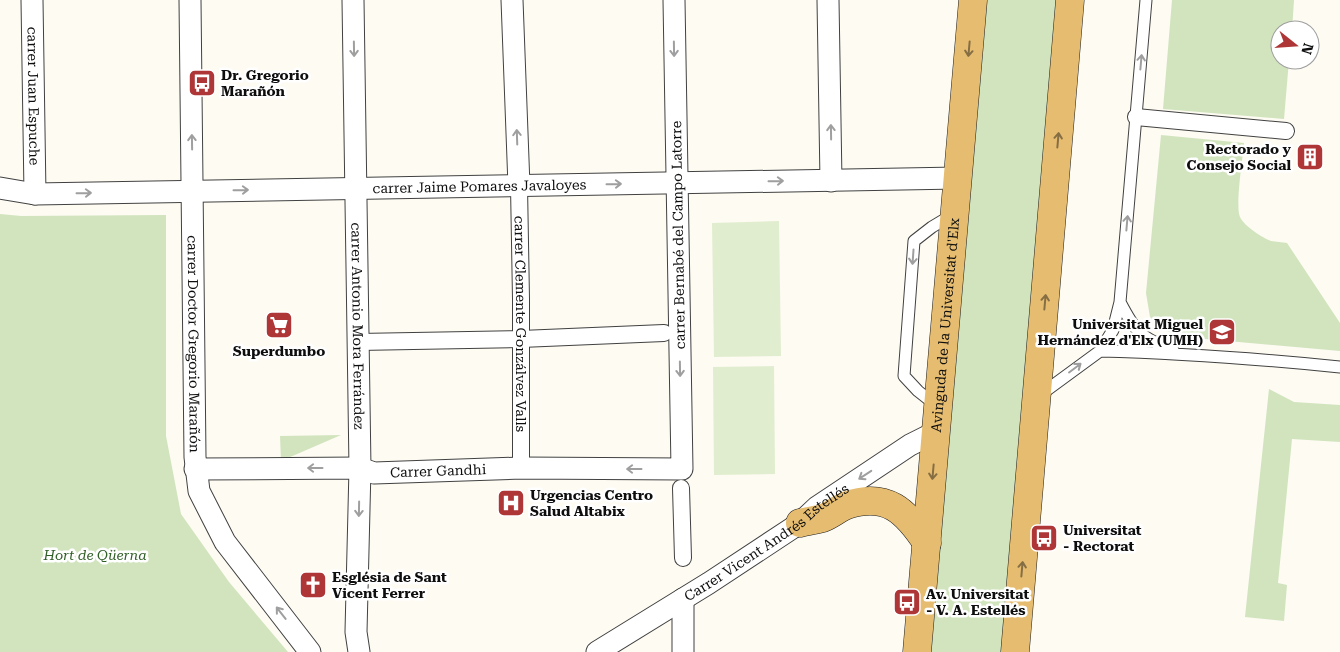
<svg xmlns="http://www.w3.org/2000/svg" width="1340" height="652" font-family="'Roboto Serif',serif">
	<rect width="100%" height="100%" fill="#fdfbf2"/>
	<path fill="#d1e4be" d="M985,0H1064L1011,652H931Z
		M1172,0H1294L1292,30H1280V60H1289L1284,119L1163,109Z
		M1161,135L1244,143C1243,156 1235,207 1240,217C1244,226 1263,238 1271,241C1276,242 1282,242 1287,243L1340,323V351L1183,337L1166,331L1150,317L1146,293Z
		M0,214L21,216L166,215V436L181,514L229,582L288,652H0Z
		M1269,389L1294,402L1340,405V442L1292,439L1278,583L1287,585L1284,621L1245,617Z
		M341,435L281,461L280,436Z"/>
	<path fill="#e1edcf" d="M779,221L781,356L714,357L712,223Z
		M774,366L775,474L714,475L713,367Z"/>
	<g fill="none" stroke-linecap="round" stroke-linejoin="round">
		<g stroke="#414141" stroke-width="13">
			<path id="service" d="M1120,302C1136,333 1140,337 1173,350
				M1100,351C1181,353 1260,359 1340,367
				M1040,395L1100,351L1113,330L1120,302L1146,0
				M937,406L918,391L904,376L914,241L932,227L952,215"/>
		</g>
		<g stroke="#414141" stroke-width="18">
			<g id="pedestrian">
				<path d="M1136,117L1286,131"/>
				<path id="s1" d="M519,186L521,299V468"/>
				<path d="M358,342L521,339L664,333"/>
				<path d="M681,488L683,558"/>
			</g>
		</g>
		<g stroke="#414141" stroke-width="23">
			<g id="minor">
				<path id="s2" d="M32,0L35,194"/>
				<path id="s3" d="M190,0L195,457L199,491L225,542L310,652"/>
				<path id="s4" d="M353,0L360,468L356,632L359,652"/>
				<path d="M512,0L519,186"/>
				<path d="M828,0L831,181"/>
				<path id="s5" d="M0,188L35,194L958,178"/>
				<path id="s6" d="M195,469L360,468L374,473L521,468L682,469L674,0"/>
				<path id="s7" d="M597,652L709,583L800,523L817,507L910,445L936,432"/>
				<path d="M683,652V599"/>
			</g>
		</g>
		<g stroke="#1f1f1f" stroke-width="29">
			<g id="trunk">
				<path d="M800,523C807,521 816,520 823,518C831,515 839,508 847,505C887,492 906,511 927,543"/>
				<path id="s8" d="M917,652L973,0"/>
				<path d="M1015,652L1070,0"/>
			</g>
		</g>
		<use href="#service" stroke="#fff" stroke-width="11"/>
		<use href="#pedestrian" stroke="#fff" stroke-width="16"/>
		<use href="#minor" stroke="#fff" stroke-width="21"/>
		<use href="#trunk" stroke="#e6bc70" stroke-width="28"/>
	</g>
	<defs><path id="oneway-shaft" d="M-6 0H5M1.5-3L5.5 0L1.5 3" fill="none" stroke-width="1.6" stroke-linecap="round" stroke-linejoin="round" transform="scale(1.25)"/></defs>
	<g stroke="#9f9f9f">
		<use href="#oneway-shaft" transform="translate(354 49) rotate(89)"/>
		<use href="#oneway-shaft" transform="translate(674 49) rotate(89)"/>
		<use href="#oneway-shaft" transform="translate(1141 62) rotate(-85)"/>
		<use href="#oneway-shaft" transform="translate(831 132) rotate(-91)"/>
		<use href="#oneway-shaft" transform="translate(517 137) rotate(-92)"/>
		<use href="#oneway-shaft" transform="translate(192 142) rotate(-91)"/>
		<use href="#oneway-shaft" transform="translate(776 181) rotate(-1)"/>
		<use href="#oneway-shaft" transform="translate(614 184) rotate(-1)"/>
		<use href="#oneway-shaft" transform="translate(241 190) rotate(-1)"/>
		<use href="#oneway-shaft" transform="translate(84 193) rotate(-1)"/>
		<use href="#oneway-shaft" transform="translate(1127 223) rotate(-85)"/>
		<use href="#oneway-shaft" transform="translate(913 257) rotate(94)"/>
		<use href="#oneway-shaft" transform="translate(1075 368) rotate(-37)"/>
		<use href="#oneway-shaft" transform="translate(680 369) rotate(89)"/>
		<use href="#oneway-shaft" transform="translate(315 468) rotate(180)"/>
		<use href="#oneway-shaft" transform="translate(634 469) rotate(-180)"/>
		<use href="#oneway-shaft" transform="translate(865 475) rotate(147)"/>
		<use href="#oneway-shaft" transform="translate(359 509) rotate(91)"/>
		<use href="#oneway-shaft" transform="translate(281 613) rotate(-128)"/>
	</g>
	<g stroke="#856e44">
		<use href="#oneway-shaft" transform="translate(969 49) rotate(95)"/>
		<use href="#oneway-shaft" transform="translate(1058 140) rotate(-85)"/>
		<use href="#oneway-shaft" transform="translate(1045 302) rotate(-85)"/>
		<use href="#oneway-shaft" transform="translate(933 472) rotate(95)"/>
		<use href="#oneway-shaft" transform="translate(1022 569) rotate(-85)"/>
	</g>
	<defs>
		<g id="bus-square" transform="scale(1.4375)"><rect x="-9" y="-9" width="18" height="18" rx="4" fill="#af3637" stroke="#fff"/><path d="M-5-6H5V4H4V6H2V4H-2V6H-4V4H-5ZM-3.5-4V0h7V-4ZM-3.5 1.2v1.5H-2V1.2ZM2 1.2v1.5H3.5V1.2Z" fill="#fff"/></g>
		<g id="building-square" transform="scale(1.4375)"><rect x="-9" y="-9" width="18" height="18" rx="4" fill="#af3637" stroke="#fff"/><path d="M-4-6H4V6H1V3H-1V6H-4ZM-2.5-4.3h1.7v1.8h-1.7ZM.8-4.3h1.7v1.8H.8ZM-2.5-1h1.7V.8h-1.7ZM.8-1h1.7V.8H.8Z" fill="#fff"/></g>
		<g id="supermarket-square" transform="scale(1.4375)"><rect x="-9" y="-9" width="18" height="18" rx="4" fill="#af3637" stroke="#fff"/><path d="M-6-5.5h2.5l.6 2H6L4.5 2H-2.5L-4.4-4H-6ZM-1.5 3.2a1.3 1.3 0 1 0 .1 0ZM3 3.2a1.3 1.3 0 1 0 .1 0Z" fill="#fff"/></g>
		<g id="university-square" transform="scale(1.4375)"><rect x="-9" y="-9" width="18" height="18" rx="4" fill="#af3637" stroke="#fff"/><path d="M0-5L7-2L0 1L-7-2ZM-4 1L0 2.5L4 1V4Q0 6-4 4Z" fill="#fff"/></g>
		<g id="hospital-square" transform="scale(1.4375)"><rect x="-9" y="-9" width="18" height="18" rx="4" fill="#af3637" stroke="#fff"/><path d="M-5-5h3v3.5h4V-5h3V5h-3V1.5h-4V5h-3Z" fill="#fff"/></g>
		<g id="church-square" transform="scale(1.4375)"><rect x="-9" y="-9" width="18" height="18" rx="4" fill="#af3637" stroke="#fff"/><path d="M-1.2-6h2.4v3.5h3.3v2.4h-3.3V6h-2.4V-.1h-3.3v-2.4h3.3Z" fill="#fff"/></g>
	</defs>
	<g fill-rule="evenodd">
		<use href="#bus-square" x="202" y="83"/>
		<use href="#building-square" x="1310" y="157"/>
		<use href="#supermarket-square" x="279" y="325"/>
		<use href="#university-square" x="1222" y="332"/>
		<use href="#hospital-square" x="511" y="503"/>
		<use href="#bus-square" x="1044" y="538"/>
		<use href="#church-square" x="313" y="585"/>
		<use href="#bus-square" x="907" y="602"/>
	</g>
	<g text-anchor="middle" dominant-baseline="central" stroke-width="5" stroke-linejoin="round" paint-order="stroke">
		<g font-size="14" font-weight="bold" fill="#0e0e0e" stroke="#fff" text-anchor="start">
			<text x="221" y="75">Dr. Gregorio<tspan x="221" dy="16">Marañón</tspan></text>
			<text x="1291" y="149" text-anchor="end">Rectorado y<tspan x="1291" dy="16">Consejo Social</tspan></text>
			<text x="1203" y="324" text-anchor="end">Universitat Miguel<tspan x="1203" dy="16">Hernández d'Elx (UMH)</tspan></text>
			<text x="279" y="351" text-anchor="middle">Superdumbo</text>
			<text x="530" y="495">Urgencias Centro<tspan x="530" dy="16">Salud Altabix</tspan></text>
			<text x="1063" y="530">Universitat<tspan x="1063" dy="16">- Rectorat</tspan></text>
			<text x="332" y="577">Església de Sant<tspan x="332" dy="16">Vicent Ferrer</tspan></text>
			<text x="926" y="594">Av. Universitat<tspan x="926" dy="16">- V. A. Estellés</tspan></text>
		</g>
		<g font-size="14" fill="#0e0e0e" stroke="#fff">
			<text stroke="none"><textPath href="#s2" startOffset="96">carrer Juan Espuche</textPath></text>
			<text stroke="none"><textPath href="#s5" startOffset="480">carrer Jaime Pomares Javaloyes</textPath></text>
			<text transform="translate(678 235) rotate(-91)">carrer Bernabé del Campo Latorre</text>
			<text stroke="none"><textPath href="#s1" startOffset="138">carrer Clemente Gonzálvez Valls</textPath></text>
			<text stroke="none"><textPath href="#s4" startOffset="326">carrer Antonio Mora Ferrández</textPath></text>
			<text stroke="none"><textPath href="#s8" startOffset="328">Avinguda de la Universitat d'Elx</textPath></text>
			<text stroke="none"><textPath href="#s3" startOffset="344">carrer Doctor Gregorio Marañón</textPath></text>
			<text stroke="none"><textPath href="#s6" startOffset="244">Carrer Gandhi</textPath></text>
			<text stroke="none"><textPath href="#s7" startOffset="202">Carrer Vicent Andrés Estellés</textPath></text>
		</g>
		<g font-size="14" font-style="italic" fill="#305f26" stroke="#fff">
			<text x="95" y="555">Hort de Qüerna</text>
		</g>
	</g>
	<g transform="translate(1295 45) rotate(107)"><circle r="24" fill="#ffffff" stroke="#9f9f9f"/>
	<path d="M0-4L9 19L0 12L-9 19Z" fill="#af3637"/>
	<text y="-8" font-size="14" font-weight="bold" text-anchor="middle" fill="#0e0e0e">N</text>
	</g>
</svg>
